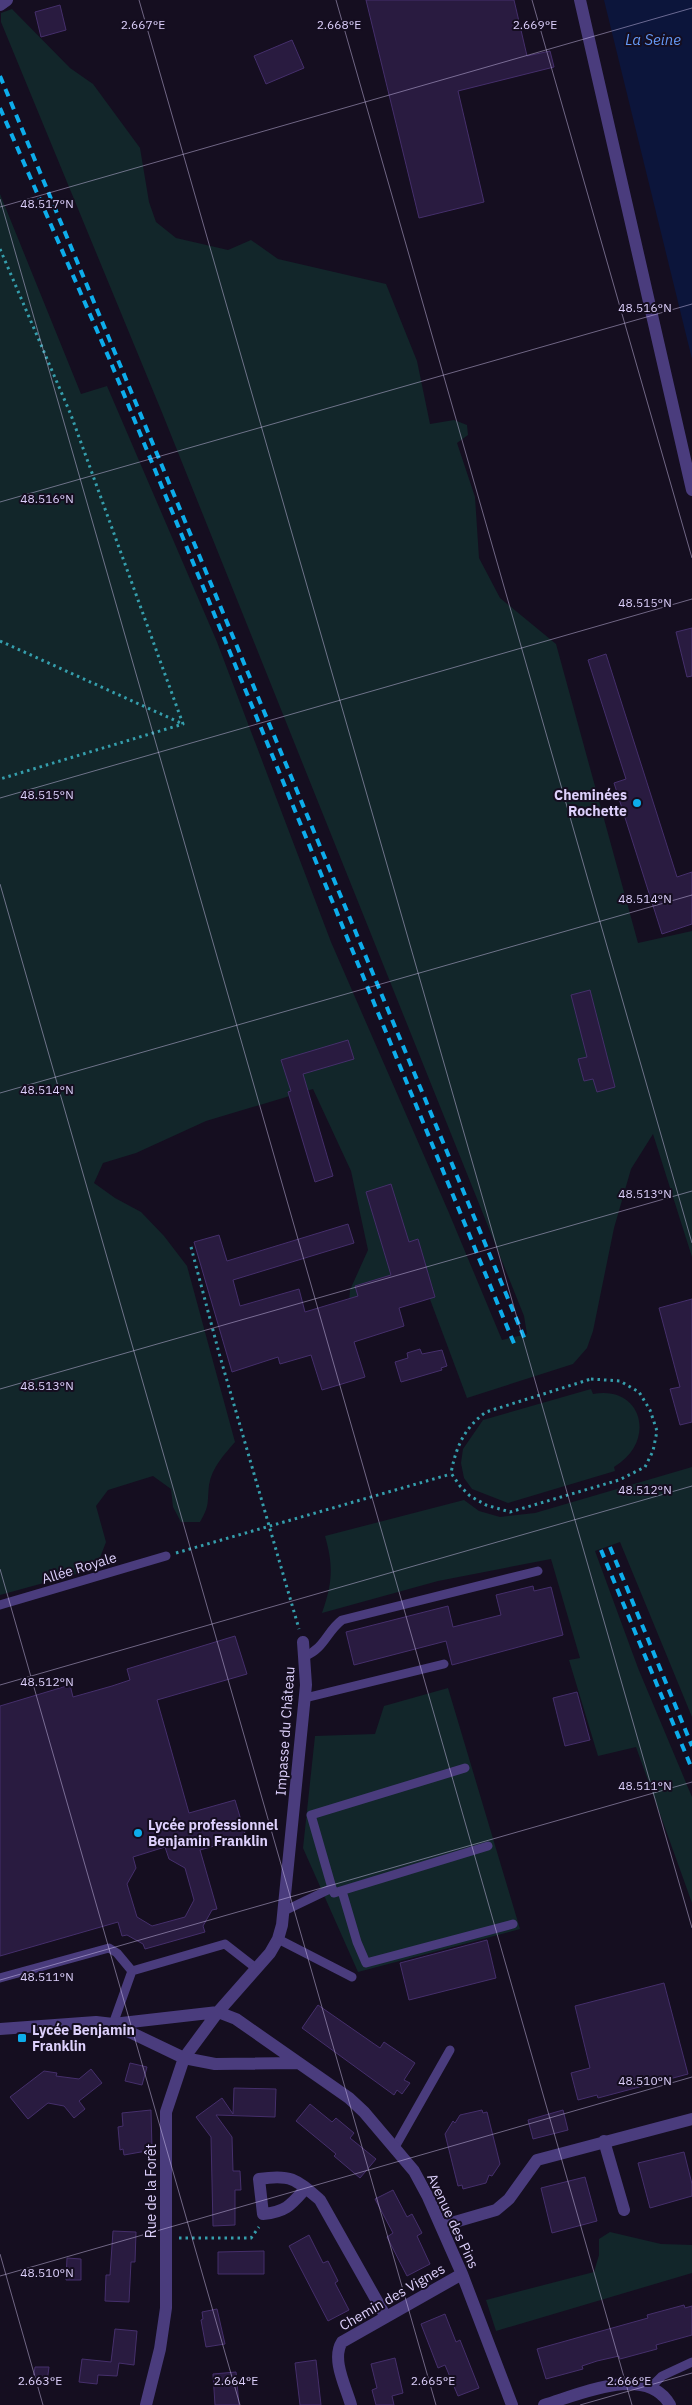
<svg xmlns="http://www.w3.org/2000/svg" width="692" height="2405" font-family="'IBM Plex Sans',sans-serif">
	<rect width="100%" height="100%" fill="#150e20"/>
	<path fill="#12262a" d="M12,9L70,68L93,84L140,148L149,202L156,222L176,238L228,250L251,240L278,259L386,284L417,361L430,424L454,420L467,425L468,435L457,443L475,497L479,558L500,598L556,644L638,943L692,931V1257L653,1134L631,1169L614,1228L593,1331L587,1348L573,1364L467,1398L428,1294L348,1316L350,1290L368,1250L351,1171L313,1089L206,1121L136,1153L103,1163L94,1183L115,1198L141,1212L164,1236L187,1266L235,1442C224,1455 212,1467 209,1485C207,1503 210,1505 200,1522H181L173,1507L171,1489L153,1476L108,1490L96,1506L106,1542L98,1563L80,1573L0,1595V194L81,394L107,386L217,642L331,942L449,1213L502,1340L527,1334L524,1316L161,410L1,22V13Z
		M591,1389L593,1394C643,1385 657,1442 614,1467L615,1471L508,1503L472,1489L464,1478L461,1463L463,1449L483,1420Z
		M692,1467V1717L620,1542L595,1551L638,1668L692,1797V1903L636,1747L598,1756L569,1660L580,1658L551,1559L438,1581L322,1613C332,1584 334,1567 325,1536L464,1500L479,1511L500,1517L535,1513Z
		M448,1688L520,1929L358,1972L303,1848L315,1736L375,1734L384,1706Z
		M610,2232L661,2244L692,2245V2273L496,2331L486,2300L594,2272L599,2255V2239Z"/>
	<path fill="#0c153b" d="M604,0H692V359Z"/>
	<path fill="#291b40" stroke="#452f6b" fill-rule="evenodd" d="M366,0H514L527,56L550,51L554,67L458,91L484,202L419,218Z
		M60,5L66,30L41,37L35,12Z
		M292,40L304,68L266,84L254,56Z
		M692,628V676L687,677L676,632Z
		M606,654L677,877L692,872V924L662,934L614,783L626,779L588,660Z
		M590,990L615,1087L597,1092L593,1079L584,1081L578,1059L587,1057L571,995Z
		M348,1040L354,1059L303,1074L333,1176L315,1182L288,1092L291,1091L281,1060Z
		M391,1184L409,1242L418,1239L435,1297L399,1308L404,1326L354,1342L365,1377L322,1390L311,1355L280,1364L278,1357L232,1372L194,1242L219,1235L227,1261L348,1224L354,1243L233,1280L240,1306L299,1289L305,1312L358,1296L355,1286L391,1275L366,1192Z
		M692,1299V1422L680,1425L670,1389L680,1387L659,1308Z
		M420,1349L422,1354L442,1350L447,1366L441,1368L442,1370L401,1382L395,1362L408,1358L407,1353Z
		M533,1586L534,1591L551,1587L563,1635L452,1665L446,1641L354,1665L346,1632L448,1606L453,1627L501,1615L496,1595Z
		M235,1636L247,1674L157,1700L189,1813L235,1800L246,1837L200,1850L217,1909L212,1910L203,1926L205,1932L145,1949L143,1944L127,1935L122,1936L118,1922L0,1956V1706L70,1685L73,1697L112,1686L130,1680L127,1669ZM165,1847L169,1859L185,1868L194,1900L185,1917L152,1926L137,1917L127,1884L136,1868L133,1857Z
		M577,1692L590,1740L565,1746L553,1698Z
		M487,1940L496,1978L409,2000L400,1963Z
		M664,1983L688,2074L598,2098L597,2095L578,2100L571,2073L590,2068L575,2006Z
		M318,2005L380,2048L384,2042L415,2063L404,2080L410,2083L402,2094L397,2090L394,2095L302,2028Z
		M130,2063L147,2067L142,2085L125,2081Z
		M91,2069L102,2083L79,2101L85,2109L74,2118L64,2106L48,2103L28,2119L10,2097L44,2071L57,2073L56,2076L79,2079Z
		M234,2088L276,2089L275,2117L216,2115L232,2137L233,2171H240L241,2190H235V2225L213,2226L211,2137L196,2117L222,2098L233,2114Z
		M310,2104L332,2122L336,2118L354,2133L350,2138L376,2159L360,2178L334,2156L336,2154L296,2121Z
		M151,2110L152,2150L124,2155L123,2149L120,2150L118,2127L123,2126L122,2113Z
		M482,2110L483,2113L487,2112L500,2164L492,2176L489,2175L486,2183L463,2189L462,2185L458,2186L445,2134L453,2121L455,2123L460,2115Z
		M563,2110L568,2130L533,2139L528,2120Z
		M684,2152L692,2184V2196L650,2208L638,2163Z
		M585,2177L597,2221L552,2233L541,2188Z
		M393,2190L407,2217L412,2214L422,2233L417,2236L430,2264L407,2276L387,2237L393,2233L375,2199Z
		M113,2231L136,2232L135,2262H131L129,2302L105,2301L106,2275H110Z
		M309,2235L323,2263L328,2261L338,2281L335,2283L349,2310L328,2321L289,2246Z
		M264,2251V2274H218V2252Z
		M67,2258L81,2259V2280H66Z
		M684,2305L685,2308L692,2306V2335L656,2345L657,2349L620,2359L619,2356L597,2361L582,2366L583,2369L546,2379L537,2349L648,2318L647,2315Z
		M217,2309L225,2344L206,2347L201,2320L203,2319L202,2312Z
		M445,2314L456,2342L460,2340L479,2388L458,2396L445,2365L438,2368L421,2324Z
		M115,2329L137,2331L134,2365L119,2363L117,2376L98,2375L97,2384L79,2382L82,2359L111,2362Z
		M395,2358L403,2393L392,2396L394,2405H376L372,2390L377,2388L371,2364Z
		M316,2360L321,2405H300L295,2363Z
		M35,2367H49L47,2382L33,2381Z
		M236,2372L239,2405H215L213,2374Z"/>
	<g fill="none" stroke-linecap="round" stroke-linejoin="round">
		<path stroke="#359eac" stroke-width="3" stroke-dasharray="2.5 4" stroke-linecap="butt" d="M0,249L71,415L183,724L0,779
			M0,641L183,724
			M191,1247L219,1353L299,1629
			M591,1379L620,1381L639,1392L650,1410L657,1431L653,1451L645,1467L619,1480L510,1512L486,1505L470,1496L460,1486L451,1473C456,1447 464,1428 486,1412Z
			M176,1553L451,1474
			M179,2238H251L259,2227"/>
		<path stroke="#4a3c7d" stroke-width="9" d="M0,1605L166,1556
			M305,1656C324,1649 327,1631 342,1620L538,1571
			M305,1698L444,1664
			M465,1768L311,1815L332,1888L334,1893L488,1846
			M342,1891L357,1942L366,1963L513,1924
			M284,1911L332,1888
			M278,1939L352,1977
			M0,1978L109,1948L117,1953L132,1971
			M113,2024L132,1971L225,1944L257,1969
			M395,2147L450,2050
			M651,2387L662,2376L692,2362"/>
		<path stroke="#4a3c7d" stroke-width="12" d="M580,0L692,490
			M0,5L7,0
			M113,2024L184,2058L215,2064L298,2063
			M0,2029L96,2022L113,2024L218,2012L236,2019L349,2098L364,2112L414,2171L428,2197L462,2274L512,2405
			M604,2141L624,2210
			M306,2188C291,2205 286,2212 263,2214L259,2179C291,2174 296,2179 320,2200L386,2317
			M441,2226L496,2210L509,2199L537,2160L692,2119
			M146,2405L160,2349L166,2308V2112L184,2058L218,2012L270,1953L278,1939L282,1925L306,1685L303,1642
			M351,2405C346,2387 331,2359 342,2342L462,2274
			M544,2405C578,2395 647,2363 670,2405"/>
		<path stroke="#0dadeb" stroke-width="4" stroke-dasharray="8 6" stroke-linecap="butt" d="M0,76L526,1342
			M0,108L109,358L515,1346
			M610,1547L692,1746
			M601,1550L692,1769"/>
	</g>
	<path fill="none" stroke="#ddd0fc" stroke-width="1" stroke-opacity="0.45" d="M139,0L692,1928M336,0L692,1243M532,0L692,558M0,199L632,2405M0,207L692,8M0,502L692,304M0,798L692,599M0,884L436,2405M0,1093L692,895M0,1389L692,1191M0,1569L240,2405M0,1685L692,1486M0,1980L692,1782M0,2254L43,2405M0,2276L692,2077M580,2405L692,2373"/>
	<g fill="#0dadeb" stroke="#150e20" stroke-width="2">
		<circle cx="637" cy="803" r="5"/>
		<circle cx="138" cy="1833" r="5"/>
		<rect x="17" y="2033" width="10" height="10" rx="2.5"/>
	</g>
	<g text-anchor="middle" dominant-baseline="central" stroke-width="4" stroke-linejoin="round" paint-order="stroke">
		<g font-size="14" font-weight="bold" fill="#ddd0fc" stroke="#150e20" text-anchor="start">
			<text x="627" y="795" text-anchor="end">Cheminées<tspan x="627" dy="16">Rochette</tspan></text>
			<text x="148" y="1825">Lycée professionnel<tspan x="148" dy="16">Benjamin Franklin</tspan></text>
			<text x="32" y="2030">Lycée Benjamin<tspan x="32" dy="16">Franklin</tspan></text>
		</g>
		<g font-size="14" fill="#ddd0fc" stroke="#150e20">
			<text transform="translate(79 1568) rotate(-17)">Allée Royale</text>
			<text transform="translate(285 1731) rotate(-86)">Impasse du Château</text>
			<text transform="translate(151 2191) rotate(-90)">Rue de la Forêt</text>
			<text transform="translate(453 2221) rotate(65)">Avenue des Pins</text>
			<text transform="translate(392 2297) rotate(-30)">Chemin des Vignes</text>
		</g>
		<g font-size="15" font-style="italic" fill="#6499f6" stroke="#150e20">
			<text x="653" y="39">La Seine</text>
		</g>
	</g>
	<g font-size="12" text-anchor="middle" fill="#ddd0fc" stroke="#150e20" stroke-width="4" stroke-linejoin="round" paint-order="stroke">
		<text x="143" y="29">2.667°E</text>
		<text x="339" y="29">2.668°E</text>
		<text x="535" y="29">2.669°E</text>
		<text x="47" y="208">48.517°N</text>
		<text x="645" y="312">48.516°N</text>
		<text x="47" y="503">48.516°N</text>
		<text x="645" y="607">48.515°N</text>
		<text x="47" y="799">48.515°N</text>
		<text x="645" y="903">48.514°N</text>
		<text x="47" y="1094">48.514°N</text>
		<text x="645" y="1198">48.513°N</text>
		<text x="47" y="1390">48.513°N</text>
		<text x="645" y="1494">48.512°N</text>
		<text x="47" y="1686">48.512°N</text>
		<text x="645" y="1790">48.511°N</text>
		<text x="47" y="1981">48.511°N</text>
		<text x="645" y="2085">48.510°N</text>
		<text x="47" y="2277">48.510°N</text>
		<text x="40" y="2385">2.663°E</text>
		<text x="236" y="2385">2.664°E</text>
		<text x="433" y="2385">2.665°E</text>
		<text x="629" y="2385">2.666°E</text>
	</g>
</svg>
